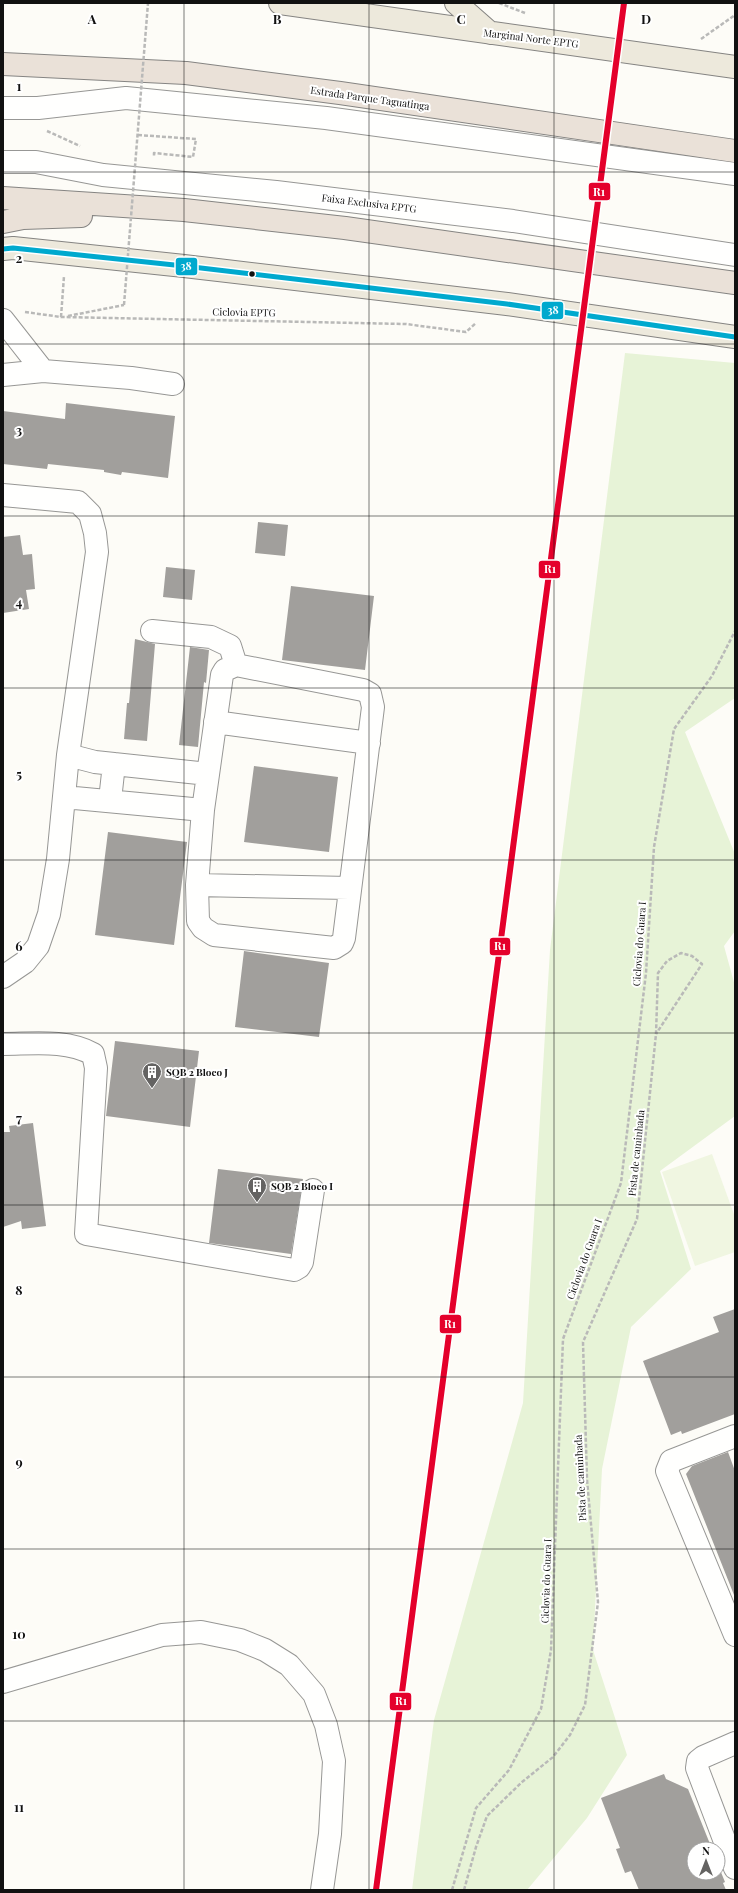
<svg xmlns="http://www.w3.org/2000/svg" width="738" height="1893" font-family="'Playfair Display',serif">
	<rect width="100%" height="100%" fill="#fdfcf7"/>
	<path fill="#e7f3d7" d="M625,353L735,363V698L685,732L735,854V931L724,946L735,986V1116L660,1171L691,1269L631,1327L602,1469L593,1650L627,1755L587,1818L527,1890H412L434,1720L523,1403L550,950Z"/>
	<path fill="#f0f6e1" d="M712,1154L735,1217V1252L695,1266L662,1172Z"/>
	<path fill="#a19f9c" d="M66,403L175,416L168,478L122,472L121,475L104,472V470L48,464L47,469L3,464V411L65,419Z
		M258,522L288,525L285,556L255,553Z
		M20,535L23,555L32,554L35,589L26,590L29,609L3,613V537Z
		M166,567L195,570L192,600L163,597Z
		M291,586L374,596L365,670L282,660Z
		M135,639L155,644L147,741L124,739L127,703H129Z
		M190,647L209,650L206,683L204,682L198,747L179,745Z
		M254,766L338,777L329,852L244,842Z
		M108,832L187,842L174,945L95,935Z
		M244,951L329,963L319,1037L235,1027Z
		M115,1041L199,1051L190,1127L106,1116Z
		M33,1123L46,1226L22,1229L21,1221L3,1227V1132H10L9,1126Z
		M218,1169L303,1179L291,1254L209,1243Z
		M735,1309V1414L682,1434L681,1431L671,1435L643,1361L719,1332L713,1317Z
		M728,1452L735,1471L734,1595L686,1474L692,1466Z
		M664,1774L666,1779L688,1789L712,1849H694V1873H718V1865L725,1882L723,1883L726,1890H639L631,1871L625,1873L616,1849L620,1848L601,1798Z"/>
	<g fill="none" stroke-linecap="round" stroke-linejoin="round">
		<g stroke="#979795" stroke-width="24">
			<path id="minor" d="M3,108H38L126,98L326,118L735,174
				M3,162H36L103,175L276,192L513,221L735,255
				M3,320L43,371
				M3,375L43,371L131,378L173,384
				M3,495L78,502L90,514L95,533L97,552L68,755L58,859L49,914L38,946L25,962L3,977
				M152,631L211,637L230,646L236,665
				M236,665L363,690L370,694L373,707L344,938L342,943L334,948L214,935L203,928L198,921L197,885L203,810L222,675L225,670Z
				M215,722L369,743
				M68,755L95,762L208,774
				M64,797L203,810
				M110,800L114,764
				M197,885L349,888
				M3,1044C32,1044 66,1039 93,1054L96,1068L86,1234L294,1270L299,1267L302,1262L313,1190
				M735,1436L671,1461L667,1471L735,1635
				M3,1682L162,1635L201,1632L240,1640L265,1650L289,1665L314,1694L326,1725L334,1761L330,1834L322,1890
				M735,1743L703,1757L698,1761L697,1768L735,1868"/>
		</g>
		<g stroke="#858482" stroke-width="24">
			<path id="major" d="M280,3L735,67
				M456,3L490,33
				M3,249L13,248L184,266L507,304L735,337"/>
		</g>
		<g stroke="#858482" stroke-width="24">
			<path id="highway" d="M3,64L186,73L340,93L735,151
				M3,198L184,210L345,228L735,283
				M3,222L23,218L81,216"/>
		</g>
		<path stroke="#b9b9b8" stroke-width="2.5" stroke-dasharray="4 2" stroke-linecap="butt" d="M499,3L525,13
			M701,39L735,15
			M47,131L80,146
			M138,135L196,139L193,157L154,153V157
			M25,312L61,317L406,324L466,332L476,323
			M68,316L124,305
			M61,317L64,276
			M452,1890L476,1808L509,1770L541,1709L551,1650L563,1339L621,1183L646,973L654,847L674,729L712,676L735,631
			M464,1890L476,1847L487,1816L522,1782L553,1757L570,1735L585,1705L598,1602L587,1480L583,1342L637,1219L656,1034L658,973L667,961L681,953L692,956L702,964L656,1034"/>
		<use href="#minor" stroke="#fffffe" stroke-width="22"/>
		<use href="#major" stroke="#ede9dc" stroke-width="22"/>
		<use href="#highway" stroke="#eae1d8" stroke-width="22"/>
		<path stroke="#b9b9b8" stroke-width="2.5" stroke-dasharray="4 2" stroke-linecap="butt" d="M124,305L148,3"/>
		<g stroke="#fff" stroke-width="8">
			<path id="bus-1" d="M3,249L13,248L184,266L507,304L735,337"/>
		</g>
		<use href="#bus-1" stroke="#00a9ce" stroke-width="5"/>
		<g stroke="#fff" stroke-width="9">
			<path id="rail-1" d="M376,1890L624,3"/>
		</g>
		<use href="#rail-1" stroke="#e4002b" stroke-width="6"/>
	</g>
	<path fill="none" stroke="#111" stroke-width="1" stroke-opacity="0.55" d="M184,3V1890M369,3V1890M554,3V1890M3,172H735M3,344H735M3,516H735M3,688H735M3,860H735M3,1033H735M3,1205H735M3,1377H735M3,1549H735M3,1721H735"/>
	<defs>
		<g id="building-pin" transform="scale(1)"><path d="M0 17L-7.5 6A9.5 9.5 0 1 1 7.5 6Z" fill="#646362" stroke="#fff"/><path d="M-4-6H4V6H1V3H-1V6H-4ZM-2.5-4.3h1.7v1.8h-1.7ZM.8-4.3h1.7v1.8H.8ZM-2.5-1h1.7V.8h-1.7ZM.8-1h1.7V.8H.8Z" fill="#fff"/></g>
	</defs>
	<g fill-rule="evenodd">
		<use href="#building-pin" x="152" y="1072"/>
		<use href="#building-pin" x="257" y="1186"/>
	</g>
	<circle fill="#111" stroke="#fff" stroke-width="1.5" cx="252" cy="274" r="3.5"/>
	<g text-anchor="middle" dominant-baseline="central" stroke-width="4" stroke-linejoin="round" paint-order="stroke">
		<g font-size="10" fill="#111" stroke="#fff">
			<text transform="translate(531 38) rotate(7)">Marginal Norte EPTG</text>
			<text transform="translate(370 98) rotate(8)">Estrada Parque Taguatinga</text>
			<text transform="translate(369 203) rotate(7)">Faixa Exclusiva EPTG</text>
			<text transform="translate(244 312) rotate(1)">Ciclovia EPTG</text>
			<text transform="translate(639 944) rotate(-86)">Ciclovia do Guara I</text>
			<text transform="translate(636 1153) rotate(-84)">Pista de caminhada</text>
			<text transform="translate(584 1259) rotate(-70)">Ciclovia do Guara I</text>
			<text transform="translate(580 1478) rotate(-93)">Pista de caminhada</text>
			<text transform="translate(546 1581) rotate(-88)">Ciclovia do Guara I</text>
		</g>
		<g font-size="10" font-weight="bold" fill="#111" stroke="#fff" text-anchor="start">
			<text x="166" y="1072">SQB 2 Bloco J</text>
			<text x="271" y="1186">SQB 2 Bloco I</text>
		</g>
	</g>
	<g font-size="13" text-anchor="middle" font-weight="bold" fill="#111" stroke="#fff" stroke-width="4" stroke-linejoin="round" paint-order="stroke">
		<text x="92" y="24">A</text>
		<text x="277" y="24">B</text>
		<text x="461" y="24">C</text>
		<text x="646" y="24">D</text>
		<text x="19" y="91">1</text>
		<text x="19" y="263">2</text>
		<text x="19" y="435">3</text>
		<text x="19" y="607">4</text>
		<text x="19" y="779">5</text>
		<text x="19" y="951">6</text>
		<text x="19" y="1123">7</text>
		<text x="19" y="1295">8</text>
		<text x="19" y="1467">9</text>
		<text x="19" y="1639">10</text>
		<text x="19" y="1812">11</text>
	</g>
	<g stroke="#fff" stroke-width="1.5">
		<rect x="588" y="182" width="23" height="19" rx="4" fill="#e4002b"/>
		<rect x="175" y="257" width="23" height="19" rx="4" fill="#00a9ce"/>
		<rect x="541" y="301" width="23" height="19" rx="4" fill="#00a9ce"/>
		<rect x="538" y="560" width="23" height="19" rx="4" fill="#e4002b"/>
		<rect x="489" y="937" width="22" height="19" rx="4" fill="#e4002b"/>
		<rect x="439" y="1314" width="23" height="20" rx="4" fill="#e4002b"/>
		<rect x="389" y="1692" width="23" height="19" rx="4" fill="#e4002b"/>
	</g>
	<g font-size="11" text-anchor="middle" font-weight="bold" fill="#fff">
		<text x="599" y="196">R1</text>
		<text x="186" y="270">38</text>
		<text x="553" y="314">38</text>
		<text x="550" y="573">R1</text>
		<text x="500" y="950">R1</text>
		<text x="450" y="1328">R1</text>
		<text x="401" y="1705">R1</text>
	</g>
	<rect width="738" height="1893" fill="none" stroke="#111111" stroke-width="8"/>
	<g transform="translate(706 1861)"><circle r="19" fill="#ffffff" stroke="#a0a0a0"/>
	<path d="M0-3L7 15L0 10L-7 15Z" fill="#646362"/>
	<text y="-6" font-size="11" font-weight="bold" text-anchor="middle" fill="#111111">N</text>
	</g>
</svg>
